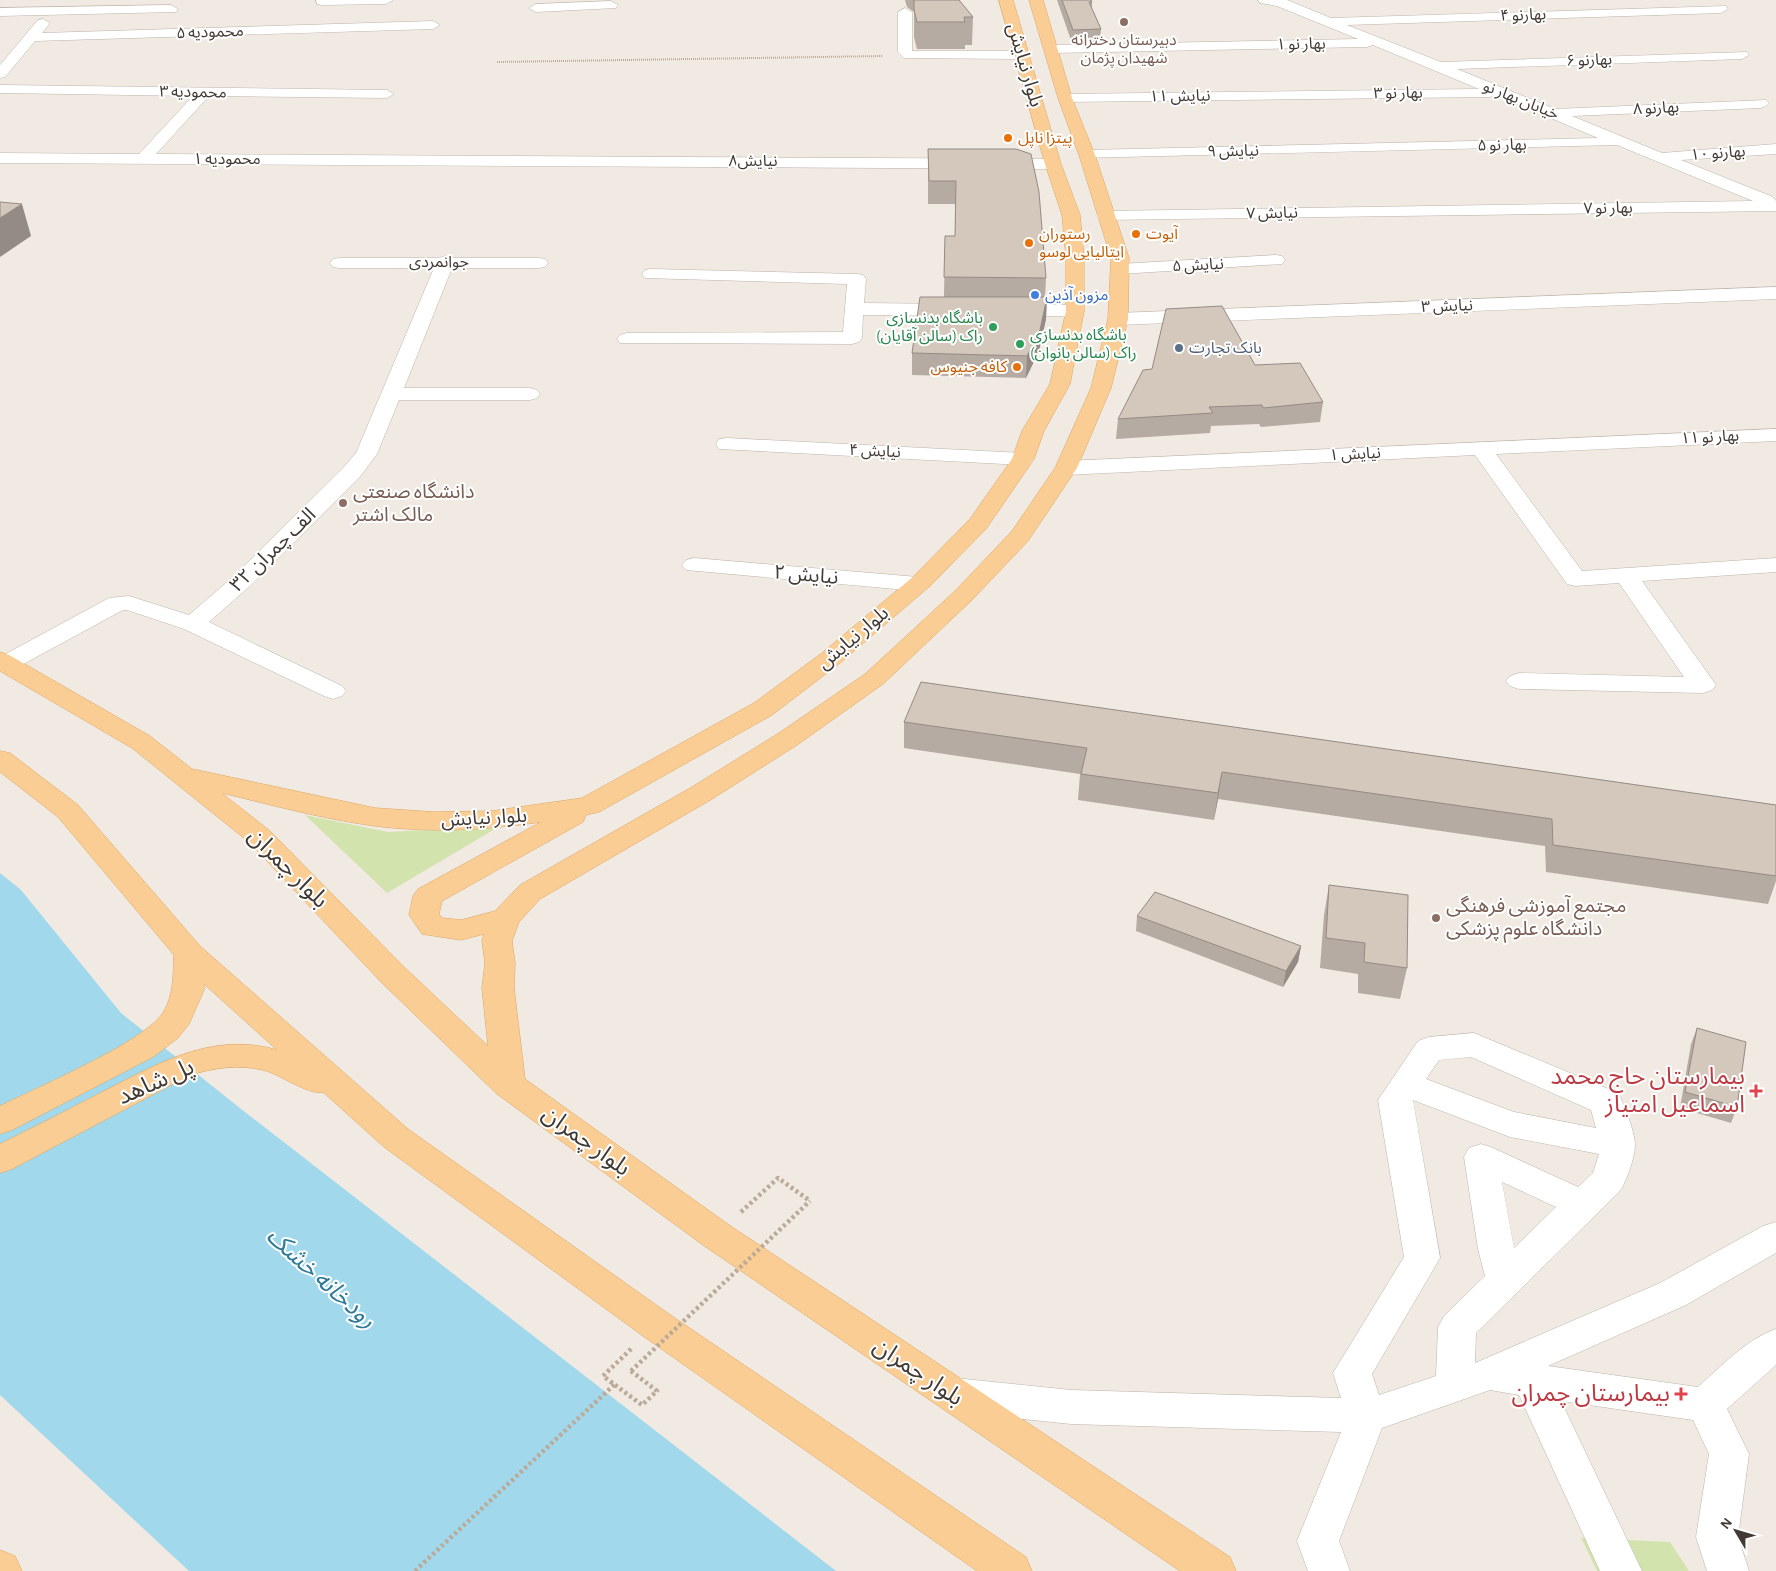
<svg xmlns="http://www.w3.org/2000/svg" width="1776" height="1571" font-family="'Alegreya Sans','Noto Sans Arabic',sans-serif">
	<rect width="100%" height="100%" fill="#f0eae3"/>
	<path fill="#d3e3ad" d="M305,815L388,832L500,826L387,893Z
		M1581,1538L1670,1542L1689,1571H1597Z"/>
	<path fill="#a1d8ec" d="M0,873L21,890L121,1013L241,1109L836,1571H189L0,1395Z"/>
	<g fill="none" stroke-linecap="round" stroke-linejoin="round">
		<g stroke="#beb4a9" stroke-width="1">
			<path id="minor" d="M316,0H393L386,4L322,5L317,4Z
				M1258,0H1287L1331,18L1726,6L1728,9L1721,13L1347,25L1441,62L1747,52L1749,55L1742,59L1457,69L1555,109L1766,100L1769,103L1766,106L1761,108L1572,116L1662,153L1776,144V154L1681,160L1773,197L1776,201V211L1100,220L1097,216L1100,212L1106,211L1753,201L1617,145L1081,158L1079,155L1087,150L1598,138L1496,95L1490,97L1065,102L1058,98L1065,94L1479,89L1373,45L1367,47L1051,53L1044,49L1051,45L1358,39L1277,6L1260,3Z
				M611,1L618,5L616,8L536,12L529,8L536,4Z
				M171,5L178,9L176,12L0,16V8Z
				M905,8L912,12V51H1021L1028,55L1021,59L904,58L898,52V12Z
				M43,19L50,23L42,33L433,21L440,25L433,29L35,41L5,77L0,78V65L38,20Z
				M0,85L387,90L394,94L387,98L209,96L156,154L1053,159L1061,164L1053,169L0,163V153L139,154L193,96L0,93Z
				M1276,255L1282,256L1285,260L1282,264L1120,274L1114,273L1111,269L1114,265L1120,264Z
				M446,256L453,258H539L545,259L548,263L545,267L539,268H452L404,388H530L537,390L540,394L537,398L530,400H399L377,454L359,478L250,586L209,622L342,686L346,691L342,696L333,699L324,696L184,629L127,610H123L16,668L7,671L0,669V657L109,598L129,596L189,615L234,576L343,468L356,453L434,268H339L333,267L330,263L333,259L339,258H439Z
				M651,269L857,274L863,275L866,279L864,303L955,304L962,306L964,310L962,314L955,316L863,315L862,338L859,342L852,344L620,343L617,339L620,335L627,333L843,332L847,284L645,278L642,274L645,270Z
				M1776,287V299L1118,325L1111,323L1108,319L1111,315L1118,313Z
				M1008,304L1075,305L1082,307L1084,311L1082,315L1075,317L1001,314L999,310L1001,306Z
				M1776,429V441L1496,454L1582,571L1776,558V572L1642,581L1716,685L1712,690L1703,693L1519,689L1510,686L1506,681L1510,676L1519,673L1684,677L1619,583L1575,586L1567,584L1475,455L1066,475L1058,473L1055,468L1058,463L1066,461Z
				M727,438L1023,453L1031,454L1034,459L1031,464L1023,465L719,449L716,444L719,439Z
				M694,558L918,577L926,579L930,584L926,589L918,591L686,570L682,565L686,560Z
				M1474,1033L1618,1093C1624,1104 1635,1132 1635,1145C1635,1158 1627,1178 1621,1190L1476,1333L1475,1363L1660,1283L1763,1226L1776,1222V1253L1686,1305L1548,1366L1698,1387C1722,1366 1745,1340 1776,1329V1365L1727,1409L1749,1454L1738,1537L1749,1571H1707L1696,1537L1709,1454L1693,1420L1561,1401L1642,1571H1600L1519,1395L1490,1390L1382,1428L1339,1541L1350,1571H1308L1297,1541L1341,1432L1071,1424L955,1412L941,1407L936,1395L941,1383L955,1378L1071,1390L1341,1398L1333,1373L1404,1257L1378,1100L1418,1041L1429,1037ZM1471,1057L1591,1110L1596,1128L1514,1112L1426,1079L1439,1060ZM1413,1100L1510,1137L1599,1154L1593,1173L1578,1187L1493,1148L1481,1144L1469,1148L1464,1157L1478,1249L1485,1276L1444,1316L1438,1327L1436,1376L1379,1395L1372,1374L1440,1258ZM1502,1182L1556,1207L1514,1248Z"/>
		</g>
		<g stroke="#dda765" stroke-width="1">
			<path id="major" d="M999,0H1013L1061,164L1080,215L1084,257V311L1070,384L1044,431L1034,459L986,529L930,586L840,663L772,715L599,812L586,815L583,822L442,901L439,914L442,918L461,920L495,911L520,885L692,787L779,733L865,674L956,590L1012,531L1055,468L1091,388L1108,319L1111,258L1079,155L1058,98L1029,0H1043L1072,98L1095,155L1129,258L1128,319L1111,388L1077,468L1028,541L972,600L883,684L797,745L712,799L540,899L519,922L512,941L515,963L514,988L525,1079L729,1225L1230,1557L1236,1571H1180L703,1245L497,1094L381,982L250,843L132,748L0,671V652L9,655L150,736L192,769L375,808L434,812L492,811L582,798L754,703L822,653L914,576L970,519L1012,459L1022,431L1050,384L1066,311V257L1062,215L1045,164ZM222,793C272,805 323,819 375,826C430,833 486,830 541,822L418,889L413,896L409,915L422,934L461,940L484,934L482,941L485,963L482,988L488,1046L403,966L270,831Z
				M0,751L10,753L78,805L200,946L408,1129L669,1314L1026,1557L1032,1571H977L643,1336L384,1147L323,1092C309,1096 278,1073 263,1070C238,1064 214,1068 190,1075L12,1169L0,1173V1144C34,1127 68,1110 102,1092C157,1064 213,1031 277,1050L204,984V990L189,1024L178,1038L153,1057L12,1130L0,1134V1106C34,1089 149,1040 164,1011C174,993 173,975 174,955L58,817L0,772Z
				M0,1550L15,1556L22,1571H0Z"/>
		</g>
		<path stroke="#bcaa98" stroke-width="2" stroke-dasharray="1 1" stroke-linecap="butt" d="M497,62L883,56"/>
		<path stroke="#bcaa98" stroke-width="4.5" stroke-dasharray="3 3" stroke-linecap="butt" d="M741,1212L778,1178L810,1201
			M631,1371L657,1391L642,1405L603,1376L632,1348
			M415,1571L615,1384"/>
		<use href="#minor" fill="#fff" fill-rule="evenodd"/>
		<use href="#major" fill="#f9cd94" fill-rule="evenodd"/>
		<path stroke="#bcaa98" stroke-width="4.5" stroke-dasharray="3 3" stroke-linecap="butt" d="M631,1371L810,1201"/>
	</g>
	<path fill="#b6aba2" d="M905,0H959L973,17L972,45H965V49H917L914,37V12L907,7Z
		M1057,0H1091L1092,2V9L1101,29L1100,42L1072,43Z
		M928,149L1046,278L1045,297H1047L1046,319L1039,351L1026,378L912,375V353L944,297L945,236H955V204H928Z
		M1255,365L1323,402L1320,422L1261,427L1259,424L1211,426L1210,433L1116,439L1118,419Z
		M904,722L1776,805V881L1768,904L1546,872L1545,846L1218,799L1214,820L1078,800L1080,774L904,748Z
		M1329,885L1407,968L1400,999L1358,993V974L1320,968L1324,915Z
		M1137,916L1301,946L1298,962L1283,987L1136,931Z
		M1697,1028L1737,1107L1731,1123L1680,1108L1691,1044Z"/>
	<path fill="#948b84" d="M22,204L31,236L0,257V218Z
		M1047,297L1046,319L1039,351L1026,378L1027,356Z
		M1222,772L1218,799L1214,820L1218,793Z
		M1301,946L1298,962L1283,987L1286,971Z"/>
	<path fill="#d4c7bc" stroke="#948b84" d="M914,0H959L973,17H964L965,22H917L914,10Z
		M1062,0H1091L1092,2H1089L1101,29L1073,30Z
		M928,149H1016L1031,154L1039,192L1046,278L944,277L945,236H955L956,181H929Z
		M0,202L22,204L0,218Z
		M920,297H1047L1040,330L1027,356L912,353Z
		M1222,306L1255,365L1300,363L1323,402L1263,408L1262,405L1209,407L1213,413L1118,419L1143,370L1152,369L1166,309Z
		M921,682L1776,805V876L1553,845L1552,819L1222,772L1218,793L1081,774L1087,748L904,722Z
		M1329,885L1408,895L1407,968L1364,962L1365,943L1326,938Z
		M1155,892L1301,946L1286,971L1137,916Z
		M1697,1028L1746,1042L1737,1107L1685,1092Z"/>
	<g fill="#8d6e63" stroke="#fff" stroke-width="2">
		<circle cx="1124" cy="22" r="5"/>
		<circle cx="343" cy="503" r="5"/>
		<circle cx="1436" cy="918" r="5"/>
	</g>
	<g fill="#e8710a" stroke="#fff" stroke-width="2">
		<circle cx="1008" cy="138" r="5"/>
		<circle cx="1136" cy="234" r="5"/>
		<circle cx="1029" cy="243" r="5"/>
		<circle cx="1017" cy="367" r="5"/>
	</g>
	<circle fill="#3f7fe0" stroke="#fff" stroke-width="2" cx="1035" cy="295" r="5"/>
	<g fill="#2e9e5b" stroke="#fff" stroke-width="2">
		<circle cx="993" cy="327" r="5"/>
		<circle cx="1020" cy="344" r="5"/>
	</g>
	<circle fill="#5c6f8a" stroke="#fff" stroke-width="2" cx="1179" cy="348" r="5"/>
	<g fill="#e0444e" stroke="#fff" stroke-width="2">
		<path d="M1753.5 1083.5h5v5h5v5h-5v5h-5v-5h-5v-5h5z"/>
		<path d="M1678.5 1386.5h5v5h5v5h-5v5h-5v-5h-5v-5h5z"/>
	</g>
	<g text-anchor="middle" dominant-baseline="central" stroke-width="4" stroke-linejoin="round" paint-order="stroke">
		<g font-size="16" fill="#423a34" stroke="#fff">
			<text transform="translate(1523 15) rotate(-2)">۴ بهارنو</text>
			<text transform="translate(210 32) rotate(-2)">۵ محمودیه</text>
			<text transform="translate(1301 44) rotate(-1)">۱ بهار نو</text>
			<text transform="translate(1589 60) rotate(-2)">۶ بهارنو</text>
			<text transform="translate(193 92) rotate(1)">۳ محمودیه</text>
			<text transform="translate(1398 93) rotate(-1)">۳ بهار نو</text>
			<text transform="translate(1180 96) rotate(-1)">نیایش ۱۱</text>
			<text transform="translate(1521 100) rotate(22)">خیابان بهار نو</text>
			<text transform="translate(1656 108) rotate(-3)">۸ بهارنو</text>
			<text transform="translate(1502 145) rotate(-1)">۵ بهار نو</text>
			<text transform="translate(1233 151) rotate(-1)">نیایش ۹</text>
			<text transform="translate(1718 153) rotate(-4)">۱۰ بهارنو</text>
			<text x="227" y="159">۱ محمودیه</text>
			<text x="753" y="161">نیایش۸</text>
			<text transform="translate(1608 208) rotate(-1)">۷ بهار نو</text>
			<text transform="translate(1272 213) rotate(-1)">نیایش ۷</text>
			<text x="439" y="262">جوانمردی</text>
			<text transform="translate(1198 265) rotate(-3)">نیایش ۵</text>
			<text transform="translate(1447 306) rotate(-2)">نیایش ۳</text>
			<text transform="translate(1710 437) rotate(-3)">۱۱ بهار نو</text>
			<text transform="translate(875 451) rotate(3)">نیایش ۴</text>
			<text transform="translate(1355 454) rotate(-3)">نیایش ۱</text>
		</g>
		<g font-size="16" fill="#785e54" stroke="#fff">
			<text x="1124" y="40">دبیرستان دخترانه<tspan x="1124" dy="18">شهیدان پژمان</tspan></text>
		</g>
		<g font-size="16" fill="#c56008" stroke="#fff" text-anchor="start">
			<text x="1018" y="138">پیتزا ناپل</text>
			<text x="1039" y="234">رستوران<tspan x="1039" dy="18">ایتالیایی لوسو</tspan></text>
			<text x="1146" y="234">آیوت</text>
			<text x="1007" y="367" text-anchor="end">کافه جنیوس</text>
		</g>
		<g font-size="16" fill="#366cbe" stroke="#fff" text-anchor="start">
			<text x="1045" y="295">مزون آذین</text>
		</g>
		<g font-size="16" fill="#27864d" stroke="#fff" text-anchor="end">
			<text x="983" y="318">باشگاه بدنسازی<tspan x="983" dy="18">راک (سالن آقایان)</tspan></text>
			<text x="1030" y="335" text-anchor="start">باشگاه بدنسازی<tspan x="1030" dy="18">راک (سالن بانوان)</tspan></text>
		</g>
		<g font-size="16" fill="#4e5e75" stroke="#fff" text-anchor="start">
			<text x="1189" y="348">بانک تجارت</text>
		</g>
		<g font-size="20" fill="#423a34" stroke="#fff">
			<text transform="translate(1025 65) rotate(74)">بلوار نیایش</text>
			<text transform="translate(273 550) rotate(-44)">۳۲ الف چمران</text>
			<text transform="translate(806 575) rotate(5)">نیایش ۲</text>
			<text transform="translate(853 638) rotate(-40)">بلوار نیایش</text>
			<text transform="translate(484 818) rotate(-3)">بلوار نیایش</text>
		</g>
		<g font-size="20" fill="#785e54" stroke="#fff" text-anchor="start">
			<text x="353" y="492">دانشگاه صنعتی<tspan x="353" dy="23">مالک اشتر</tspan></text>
			<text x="1446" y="906">مجتمع آموزشی فرهنگی<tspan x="1446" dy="23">دانشگاه علوم پزشکی</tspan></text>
		</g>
		<g font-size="24" fill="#423a34" stroke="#fff">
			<text transform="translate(288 868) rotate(45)">بلوار چمران</text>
			<text transform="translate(156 1082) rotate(-24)">پل شاهد</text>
			<text transform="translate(586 1141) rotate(36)">بلوار چمران</text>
			<text transform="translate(918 1372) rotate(34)">بلوار چمران</text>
		</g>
		<g font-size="24" fill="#be3a42" stroke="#fff" text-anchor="end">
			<text x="1745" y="1077">بیمارستان حاج محمد<tspan x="1745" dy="28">اسماعیل امتیاز</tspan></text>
			<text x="1670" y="1394">بیمارستان چمران</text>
		</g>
		<g font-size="25" font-style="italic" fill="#307b98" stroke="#fff">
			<text transform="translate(321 1278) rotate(42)">رودخانه خشک</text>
		</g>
	</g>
	<g transform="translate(1736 1531) rotate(308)" stroke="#ffffff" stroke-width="4" paint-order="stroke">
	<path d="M0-4L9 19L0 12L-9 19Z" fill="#423a34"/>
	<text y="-8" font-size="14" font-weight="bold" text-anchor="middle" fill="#423a34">N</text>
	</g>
</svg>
